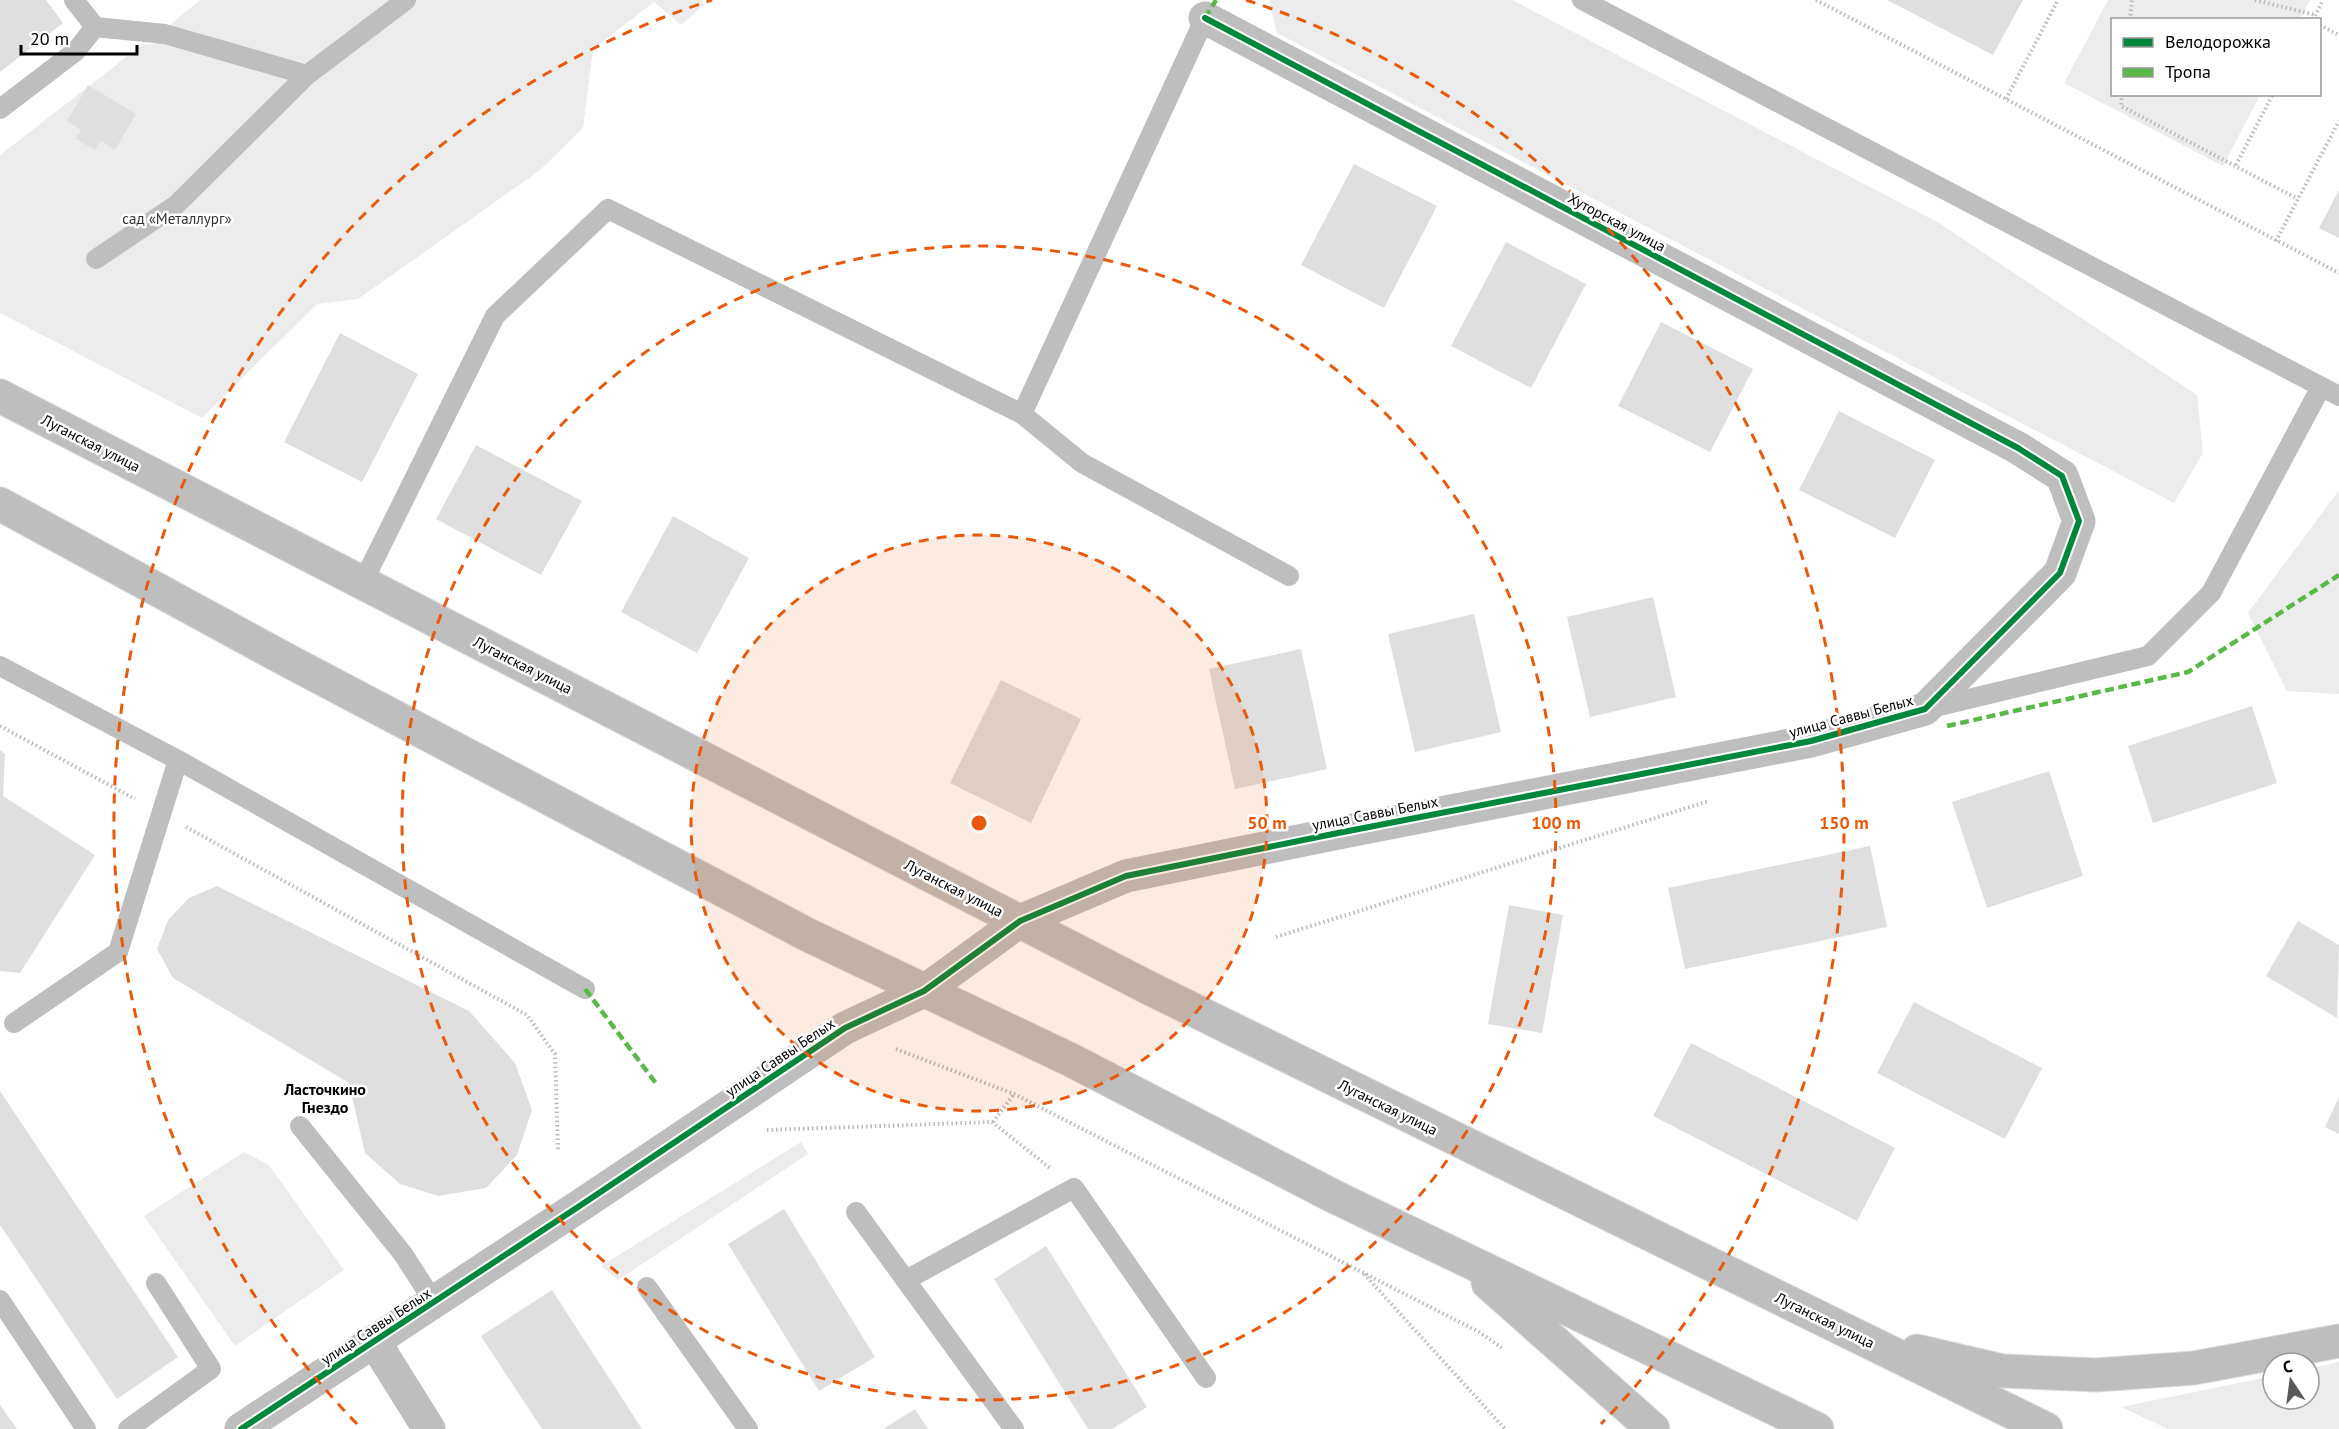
<svg xmlns="http://www.w3.org/2000/svg" width="2339" height="1429" font-family="'PT Sans',sans-serif">
	<rect width="100%" height="100%" fill="#fff"/>
	<path fill="#ececec" d="M200,0H701L704,5L681,25L654,2L593,49L583,128L539,171L358,299L317,304L202,418L0,313V155L142,45L159,43L172,23Z
		M1269,0H1512L1939,223L2197,395L2203,453L2174,503L1277,33Z
		M2108,0H2310L2300,19L2112,20V94L2260,95L2223,166L2064,83Z
		M2339,490V694L2287,691L2248,613Z
		M801,1142L808,1154L618,1280L601,1266Z
		M244,1152L269,1165L344,1270L235,1346L144,1216Z
		M2339,1362V1429H2168L2121,1407L2273,1376V1399H2309V1369Z"/>
	<path fill="#dfdfdf" d="M0,0H46L63,23L0,72Z
		M1887,0H2023L1993,55Z
		M88,85L136,114L115,150L101,141L95,150L76,139L81,130L67,121Z
		M1354,164L1437,206L1384,308L1301,265Z
		M2339,190V238L2319,228Z
		M1506,242L1586,284L1531,388L1451,346Z
		M1661,322L1753,369L1710,452L1618,406Z
		M340,333L418,374L362,482L284,442Z
		M1839,411L1935,460L1895,538L1799,490Z
		M476,445L582,501L541,575L436,519Z
		M673,516L749,558L697,653L621,612Z
		M1653,597L1676,697L1590,717L1567,617Z
		M1474,614L1501,732L1415,752L1388,634Z
		M1301,649L1327,769L1235,789L1209,669Z
		M1001,680L1081,719L1031,823L950,783Z
		M2252,706L2277,783L2153,823L2128,746Z
		M0,750L5,754L3,796L95,855L20,973L0,971Z
		M2049,771L2083,876L1987,908L1952,802Z
		M1870,846L1887,927L1685,969L1668,888Z
		M217,886L469,1011L515,1063L532,1110L517,1155L486,1188L438,1196L400,1184L365,1153L349,1083L173,978L157,949L168,920L189,898Z
		M1509,905L1563,915L1542,1033L1488,1024Z
		M2298,921L2339,945L2337,1018L2266,976Z
		M1914,1002L2042,1068L2005,1139L1877,1073Z
		M1691,1043L1895,1148L1857,1221L1653,1116Z
		M0,1091L178,1357L117,1399L0,1225Z
		M2339,1097V1134L2325,1127Z
		M784,1209L875,1357L819,1391L728,1244Z
		M1046,1246L1147,1407L1112,1429H1088L994,1279Z
		M552,1290L642,1429H542L481,1336Z
		M0,1405L17,1429H0Z
		M915,1409L928,1429H883Z"/>
	<g fill="none" stroke-linecap="round" stroke-linejoin="round">
		<g stroke="#dbdbdb" stroke-width="35">
			<path id="primary" d="M0,396L1149,988L2046,1429
				M0,504L283,658L808,935L1071,1060L1333,1196L1817,1429
				M1488,1283L1653,1429
				M1917,1351L2003,1371L2096,1375L2194,1368L2339,1341"/>
		</g>
		<path stroke="#b9b9b9" stroke-width="4" stroke-dasharray="1.5 3" stroke-linecap="butt" d="M1816,0L2339,273
			M2255,0L2315,15
			M2130,20L2132,0
			M2313,20L2323,0
			M2320,25L2339,35
			M2122,94L2121,106L2298,199
			M2006,99L2058,0
			M2236,165L2273,94
			M2276,241L2339,121
			M0,726L135,799
			M186,827L527,1015L555,1054L558,1150
			M1276,937L1709,801
			M896,1049L1014,1094L1432,1308L1479,1332L1502,1348
			M993,1122L1014,1094
			M767,1130L992,1122L1050,1168
			M1364,1274L1505,1429"/>
		<path stroke="#bebebe" stroke-width="20" d="M1582,0L2339,396
			M1205,18L1022,414L1082,463L1289,576
			M95,27L165,34L307,75
			M0,109L76,51L95,27L74,0
			M96,259L176,205L307,75L406,0
			M363,582L495,316L608,209L1022,414
			M0,666L178,760L585,989
			M1931,708L2148,656L2211,593L2321,387
			M14,1023L118,952L178,760
			M300,1126L403,1254L434,1302
			M856,1212L1014,1429
			M906,1280L1074,1188L1206,1378
			M647,1287L748,1429
			M0,1300L86,1429
			M128,1429L211,1369L156,1283"/>
		<path stroke="#bebebe" stroke-width="33" d="M1020,921L1126,876L1338,833L1811,741L1925,709L2060,573L2079,521L2062,476L2018,448L1205,18
			M374,1341L429,1429"/>
		<path stroke="#bebebe" stroke-width="33" d="M241,1429L581,1205L845,1028L924,991L1020,921"/>
		<use href="#primary" stroke="#bebebe" stroke-width="33"/>
		<path stroke="#58b947" stroke-width="4.5" stroke-dasharray="9 4.5" stroke-linecap="butt" d="M1205,18L1216,0
			M1947,726L2188,672L2339,575
			M585,989L658,1086"/>
		<g stroke="#fff" stroke-width="10">
			<path id="cycleway" d="M241,1429L581,1205L845,1028L924,991L1020,921L1126,876L1338,833L1811,741L1925,709L2060,573L2079,521L2062,476L2018,448L1205,18"/>
		</g>
		<use href="#cycleway" stroke="#00873e" stroke-width="6"/>
	</g>
	<circle cx="979" cy="823" r="288" fill="#e8590c" fill-opacity=".12"/>
	<g fill="none" stroke="#e8590c" stroke-width="3" stroke-dasharray="10 8">
		<circle cx="979" cy="823" r="288"/>
		<circle cx="979" cy="823" r="577"/>
		<path d="M357 1424A865 865 0 0 1 712 0M1246 0A865 865 0 0 1 1601 1424"/>
	</g>
	<g text-anchor="middle" dominant-baseline="central" stroke-width="5" stroke-linejoin="round" paint-order="stroke">
		<g font-size="15" fill="#333" stroke="#fff">
			<text x="177" y="218">сад «Металлург»</text>
		</g>
		<g font-size="15" fill="#000" stroke="#fff">
			<text transform="translate(1617 222) rotate(28)">Хуторская улица</text>
			<text transform="translate(91 443) rotate(27)">Луганская улица</text>
			<text transform="translate(523 665) rotate(27)">Луганская улица</text>
			<text transform="translate(1851 716) rotate(-15)">улица Саввы Белых</text>
			<text transform="translate(1375 813) rotate(-11)">улица Саввы Белых</text>
			<text transform="translate(954 888) rotate(27)">Луганская улица</text>
			<text transform="translate(780 1057) rotate(-34)">улица Саввы Белых</text>
			<text transform="translate(1388 1107) rotate(26)">Луганская улица</text>
			<text transform="translate(1825 1320) rotate(26)">Луганская улица</text>
			<text transform="translate(376 1326) rotate(-33)">улица Саввы Белых</text>
		</g>
		<g font-size="16" font-weight="bold" fill="#000" stroke="#fff">
			<text x="325" y="1089">Ласточкино<tspan x="325" dy="18">Гнездо</tspan></text>
		</g>
	</g>
	<circle cx="979" cy="823" r="9" fill="#e8590c" stroke="#fff" stroke-width="3"/>
	<g font-size="18" text-anchor="middle" font-weight="bold" fill="#e8590c" stroke="#fff" stroke-width="5" stroke-linejoin="round" paint-order="stroke">
		<text x="1267" y="829">50 m</text>
		<text x="1556" y="829">100 m</text>
		<text x="1844" y="829">150 m</text>
	</g>
	<rect x="2111" y="18" width="210" height="78" fill="#ffffff" stroke="#999999" stroke-width="1.5"/>
	<rect x="2123" y="38" width="30" height="9" fill="#00873e" stroke="#999999" stroke-width="1.5"/>
	<text x="2165" y="48" font-size="18" fill="#000000">Велодорожка</text>
	<rect x="2123" y="68" width="30" height="9" fill="#58b947" stroke="#999999" stroke-width="1.5"/>
	<text x="2165" y="78" font-size="18" fill="#000000">Тропа</text>
	<g transform="translate(2291 1381) rotate(347)"><circle r="28" fill="#ffffff" stroke="#999999" stroke-width="1.5"/>
	<path d="M0-4.5L10 22L0 15L-10 22Z" fill="#595959"/>
	<text y="-9" font-size="16" font-weight="bold" text-anchor="middle" fill="#000000">С</text>
	</g>
	<path d="M21 45v9h116v-9" fill="none" stroke="#000000" stroke-width="3"/>
	<text x="30" y="45" font-size="18" fill="#000000" stroke="#ffffff" stroke-width="4.5" paint-order="stroke">20 m</text>
</svg>
